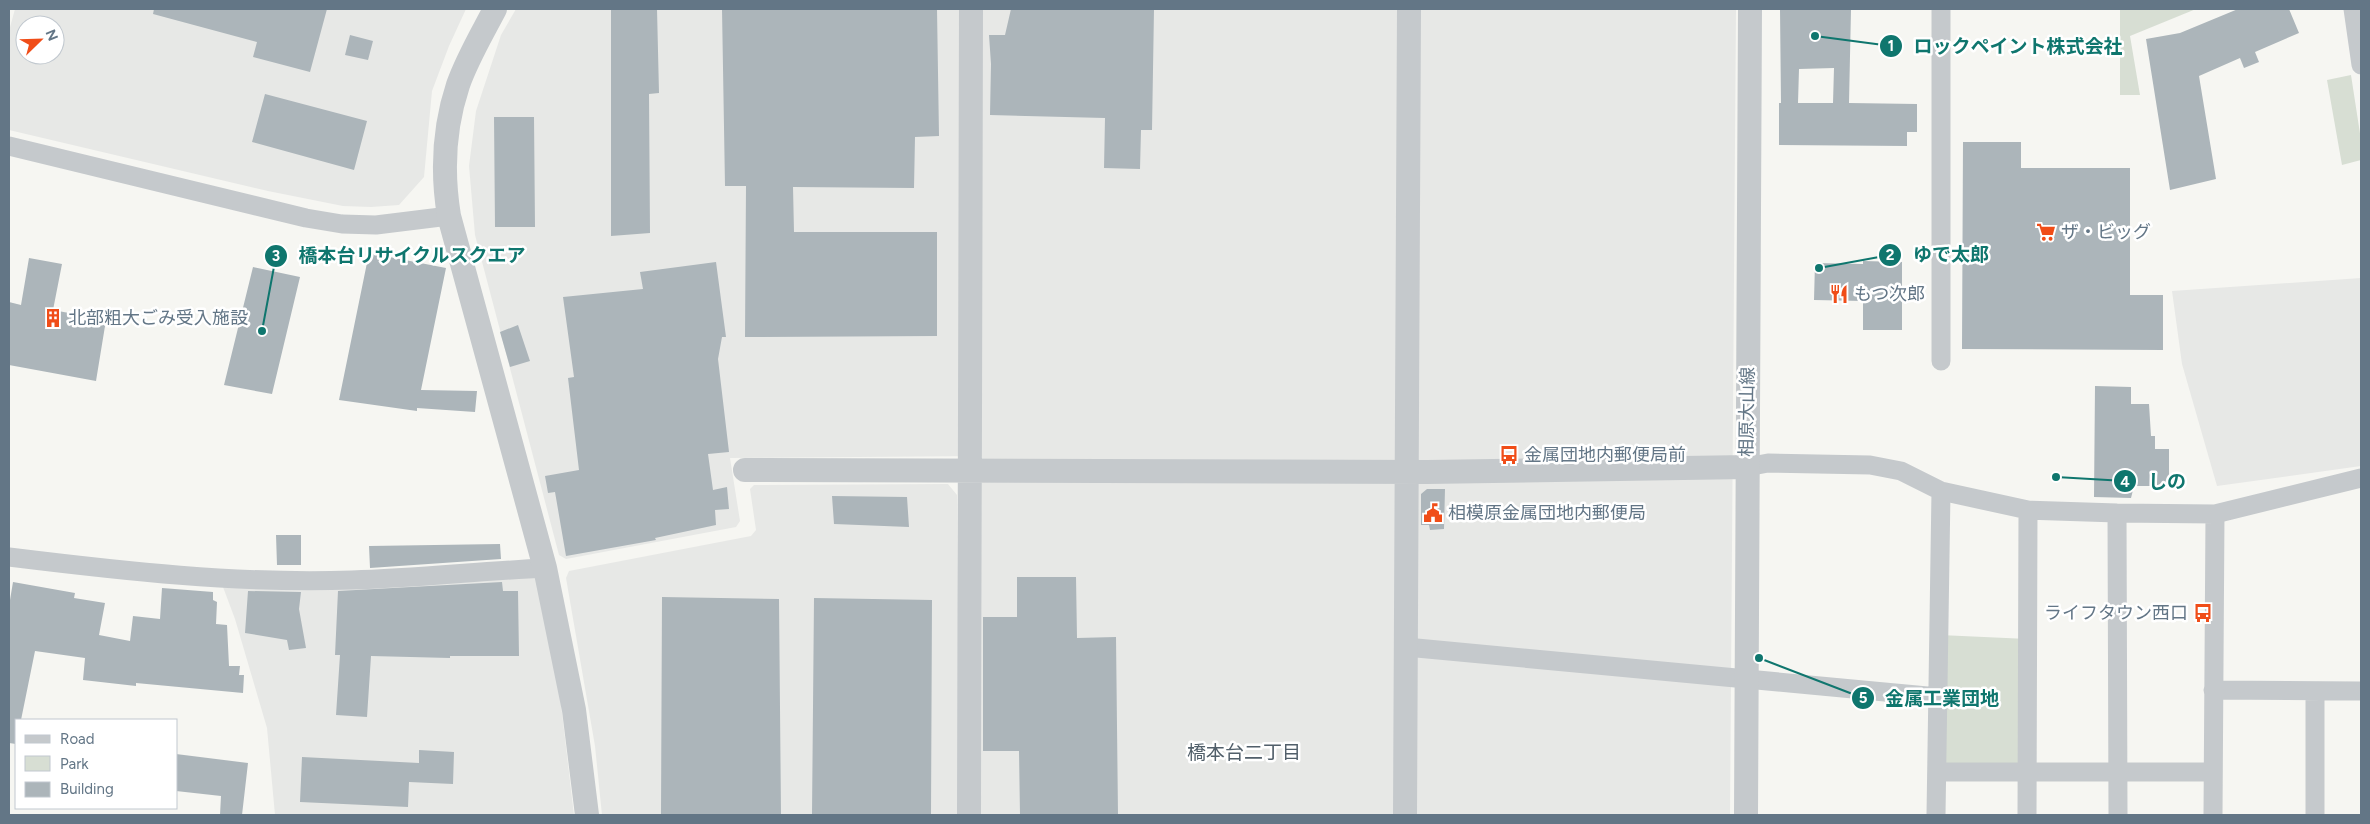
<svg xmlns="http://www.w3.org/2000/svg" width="2370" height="824" font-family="Figtree,'Noto Sans JP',sans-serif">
	<rect width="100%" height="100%" fill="#f6f6f2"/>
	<path fill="#e7e8e6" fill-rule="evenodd" d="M15,9H466L449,46L432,91L424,177L399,205L371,207L343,206L268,191L9,130V31ZM25,25H55V55H25Z
		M516,9H1736L1730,815H981L982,456L730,458L740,521L736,527L566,559L559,555L475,235L469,166L476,111L501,35Z
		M2361,278V466L2217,486L2182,364L2172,291Z
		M948,484L957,495L960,815H602L595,746L566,578L569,571L751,536L756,530L750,489L754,485Z
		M545,568L574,815H275L267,728L235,619L220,579Z"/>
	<path fill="#d7ded3" d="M2120,9H2196L2130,36L2140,95H2120Z
		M2351,75L2361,140V160L2342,165L2327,80Z
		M1940,635L2028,639L2027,771L1937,772Z"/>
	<path fill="#acb5ba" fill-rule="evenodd" d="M154,9H327L310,72L253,57L257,42L153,14Z
		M611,9H657L659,93L649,94L650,233L611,236Z
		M722,9H937L939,136L915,137L914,188L793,187L794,232H937V336L745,337L746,186H725Z
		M1011,9H1154L1152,130H1141L1140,169L1104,168L1105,118L990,115L991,64L989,35H1005Z
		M1780,9H1851L1849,103L1917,104V132H1907V146L1779,145V103H1781ZM1834,68L1833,103H1798L1799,69Z
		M2238,9H2289L2299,33L2255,52L2259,62L2244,68L2240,58L2199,76L2216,179L2170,190L2146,39L2180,33Z
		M350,35L373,41L368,60L345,55Z
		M265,94L367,121L354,170L252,142Z
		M494,117H534L535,227H495Z
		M1963,142H2021V168H2130V295H2163V350L1962,349Z
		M369,253L446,268L421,390L477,391L475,412L417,408V411L339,400Z
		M29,258L62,264L53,310L106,320L96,381L9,365V302L21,305Z
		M1863,261L1902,262V330H1863V301L1814,300L1815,263L1863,264Z
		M716,262L726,337H722L718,359L729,452L708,454L713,490L727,487L729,509L715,510L716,525L655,538L656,540L566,556L555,492L548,493L545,476L579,470L568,378L574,377L563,297L643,289L640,272Z
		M253,267L300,277L272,394L224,385Z
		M518,325L530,361L510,367L500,332Z
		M2095,386L2131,387V404H2149L2151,436H2155V449H2169V486H2134L2131,498L2094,497Z
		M1427,489H1445L1444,529L1430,530L1429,525H1421V494Z
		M832,496L907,497L909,527L834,524Z
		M276,535H301V565H277Z
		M500,544L501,559L370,568L369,546Z
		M1017,577H1076L1077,638L1116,637L1118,815H1020L1019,751H983V617H1017Z
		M13,582L75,593L74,598L105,603L99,635L130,641L133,616L160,619L162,588L213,592V600L217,602L216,624L227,625L229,666H240L239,675H244L243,693L136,683V686L83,680L85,658L35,651L21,720H16V744L9,743V606Z
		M502,582L503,591H518L519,656H450V658L371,656L367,717L336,715L340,655H335L338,591Z
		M248,591L301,592L299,609L306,648L289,650L287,640L245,633Z
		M662,597L779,599L781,815H661Z
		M814,598L932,600L931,815H812Z
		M419,750L454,752L453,784L409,782L408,807L300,802L302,757L419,763Z
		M176,754L248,763L242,815H220L221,796L176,791Z"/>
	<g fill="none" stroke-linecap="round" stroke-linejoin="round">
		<path stroke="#c5c9cc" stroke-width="19" d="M2353,9L2361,65
			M9,146L306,218L342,224L376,225L449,216
			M1941,361V9
			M1747,467L1768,463L1870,465L1901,471L1941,491L2028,510L2117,513L2215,514L2361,478
			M2117,513L2118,815
			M9,557C123,571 237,584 352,580C417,578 481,571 545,568
			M1406,647L1938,697
			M2213,690L2361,691
			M1937,772H2213
			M1936,815L1941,491
			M2027,815L2028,510
			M2213,815L2215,514
			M2315,815V691"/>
		<path stroke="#c5c9cc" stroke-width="24" d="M495,9C482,34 467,59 458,85C444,127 442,173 449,216L545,568L574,710L587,815
			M745,470L1427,472L1747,467
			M969,815L971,9
			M1405,815L1409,9
			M1746,815L1750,9"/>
	</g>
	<defs>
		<g id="supermarket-bare" transform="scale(1.5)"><path d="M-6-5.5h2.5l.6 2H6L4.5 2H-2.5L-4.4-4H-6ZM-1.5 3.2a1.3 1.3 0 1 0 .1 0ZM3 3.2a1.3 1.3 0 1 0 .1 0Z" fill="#f04d18" stroke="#fff" stroke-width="2.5" paint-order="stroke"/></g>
		<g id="restaurant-bare" transform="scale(1.5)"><path d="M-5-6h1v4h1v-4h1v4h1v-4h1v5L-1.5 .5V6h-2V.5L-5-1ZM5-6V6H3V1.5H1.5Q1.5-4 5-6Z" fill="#f04d18" stroke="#fff" stroke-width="2.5" paint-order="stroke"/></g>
		<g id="building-bare" transform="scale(1.5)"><path d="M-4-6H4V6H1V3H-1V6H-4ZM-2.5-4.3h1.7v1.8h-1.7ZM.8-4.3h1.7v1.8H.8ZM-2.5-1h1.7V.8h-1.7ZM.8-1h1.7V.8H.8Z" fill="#f04d18" stroke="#fff" stroke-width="2.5" paint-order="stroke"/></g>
		<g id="bus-bare" transform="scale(1.5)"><path d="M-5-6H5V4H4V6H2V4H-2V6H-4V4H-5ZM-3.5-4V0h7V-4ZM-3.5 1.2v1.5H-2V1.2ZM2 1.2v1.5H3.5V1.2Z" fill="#f04d18" stroke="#fff" stroke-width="2.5" paint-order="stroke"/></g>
		<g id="civic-bare" transform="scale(1.5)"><path d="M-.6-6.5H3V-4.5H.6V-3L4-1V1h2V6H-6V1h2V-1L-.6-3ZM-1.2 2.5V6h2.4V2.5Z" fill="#f04d18" stroke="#fff" stroke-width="2.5" paint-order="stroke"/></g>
	</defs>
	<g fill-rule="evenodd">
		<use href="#supermarket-bare" x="2046" y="232"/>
		<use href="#restaurant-bare" x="1839" y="294"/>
		<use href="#building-bare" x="53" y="318"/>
		<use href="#bus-bare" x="1509" y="455"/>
		<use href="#civic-bare" x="1433" y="513"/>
		<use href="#bus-bare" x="2203" y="613"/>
	</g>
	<g text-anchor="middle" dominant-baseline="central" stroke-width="5" stroke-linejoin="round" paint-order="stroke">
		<g font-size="18" fill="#637686" stroke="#fff" text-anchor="start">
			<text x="2061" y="232">ザ・ビッグ</text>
			<text x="1854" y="294">もつ次郎</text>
			<text x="68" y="318">北部粗大ごみ受入施設</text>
			<text x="1524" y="455">金属団地内郵便局前</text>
			<text x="1448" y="513">相模原金属団地内郵便局</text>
			<text x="2188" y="613" text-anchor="end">ライフタウン西口</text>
		</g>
		<g font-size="18" fill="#637686" stroke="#fff">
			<text transform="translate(1747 412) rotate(-89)">相原大山線</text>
		</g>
		<g font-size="19" fill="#515f6a" stroke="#fff">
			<text x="1244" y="752">橋本台二丁目</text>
		</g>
	</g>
	<path fill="none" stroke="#0f766e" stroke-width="2" d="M1815 36L1891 46M1819 268L1890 255M262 331L276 256M2056 477L2125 481M1759 658L1863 698"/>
	<g fill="#0f766e" stroke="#fff" stroke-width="2">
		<circle cx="1815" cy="36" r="5"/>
		<circle cx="1819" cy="268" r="5"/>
		<circle cx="262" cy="331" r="5"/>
		<circle cx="2056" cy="477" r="5"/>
		<circle cx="1759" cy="658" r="5"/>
		<circle cx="1891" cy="46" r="12"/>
		<circle cx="1890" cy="255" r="12"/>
		<circle cx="276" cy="256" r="12"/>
		<circle cx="2125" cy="481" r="12"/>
		<circle cx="1863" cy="698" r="12"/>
	</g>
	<g font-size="15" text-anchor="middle" font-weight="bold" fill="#fff">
		<text x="1891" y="51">1</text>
		<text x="1890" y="260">2</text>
		<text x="276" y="261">3</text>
		<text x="2125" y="487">4</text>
		<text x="1863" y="703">5</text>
	</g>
	<g font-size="19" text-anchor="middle" font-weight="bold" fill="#0f766e" stroke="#fff" stroke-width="5" stroke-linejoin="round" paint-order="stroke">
		<text x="2018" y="53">ロックペイント株式会社</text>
		<text x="1951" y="261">ゆで太郎</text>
		<text x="412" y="262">橋本台リサイクルスクエア</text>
		<text x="2167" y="488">しの</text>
		<text x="1942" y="705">金属工業団地</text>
	</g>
	<rect width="2370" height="824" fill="none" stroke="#637686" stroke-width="20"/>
	<rect x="15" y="719" width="162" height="90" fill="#ffffff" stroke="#c1c8cf"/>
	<rect x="25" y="735" width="25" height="8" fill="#c5c9cc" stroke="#c1c8cf"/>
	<text x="60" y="744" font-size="15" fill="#637686">Road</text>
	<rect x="25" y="756" width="25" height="15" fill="#d7ded3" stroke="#c1c8cf"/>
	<text x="60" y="769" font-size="15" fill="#637686">Park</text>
	<rect x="25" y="782" width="25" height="15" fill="#acb5ba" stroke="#c1c8cf"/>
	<text x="60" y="794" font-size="15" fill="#637686">Building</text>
	<g transform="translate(40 40) rotate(67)"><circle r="24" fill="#ffffff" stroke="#c1c8cf"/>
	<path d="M0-4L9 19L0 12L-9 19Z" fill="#f04d18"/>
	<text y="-8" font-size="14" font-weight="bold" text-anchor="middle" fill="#637686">N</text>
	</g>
</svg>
